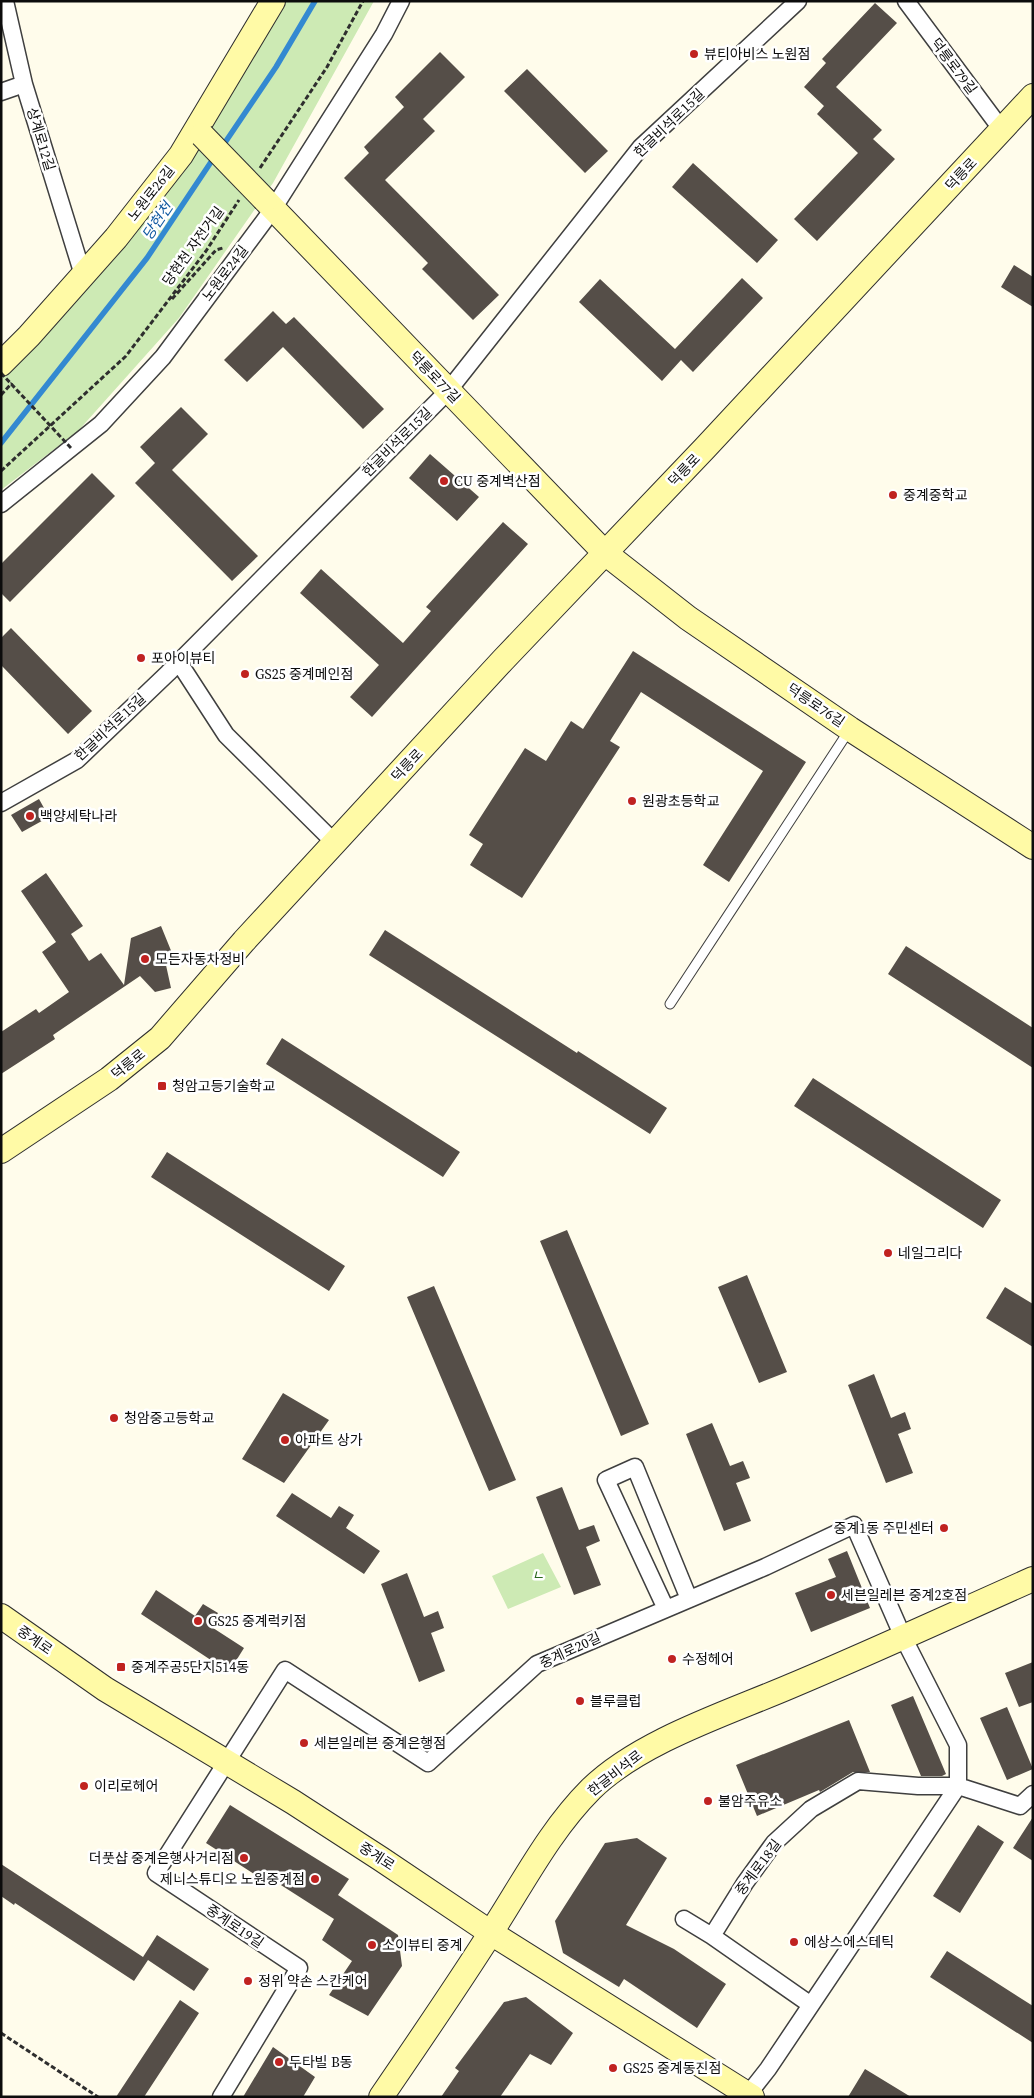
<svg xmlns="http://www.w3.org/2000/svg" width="1034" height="2098" font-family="'Source Serif 4','Noto Sans KR',serif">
	<rect width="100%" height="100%" fill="#fffceb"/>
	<path fill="#cdeab4" d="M281,1H374L273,183L179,318L78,431L1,490V374L95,274Z
		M543,1553L561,1587L508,1609L492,1576Z"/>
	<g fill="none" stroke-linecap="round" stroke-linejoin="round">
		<path stroke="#3389d1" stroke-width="5.5" d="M222,147L276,67L315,1
			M1,443L147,258L215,156"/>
	</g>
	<path fill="#554e48" d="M875,3L897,23L836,87L882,130L873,139L895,159L817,241L794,219L858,153L817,114L824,106L804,87L826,63L822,59Z
		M440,52L465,77L423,119L435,131L385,180L499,295L473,320L422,269L428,263L344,178L369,153L364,147L404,107L395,97Z
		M527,69L608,151L585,173L504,91Z
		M693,163L778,240L757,263L672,187Z
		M1014,265L1033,277V307L1001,287Z
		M742,278L763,298L693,372L681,360L662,381L579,302L600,279L675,349Z
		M273,311L286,324L294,317L384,409L363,429L283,347L247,382L224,360Z
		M181,407L208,434L172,470L258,556L232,581L135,483L155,463L140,447Z
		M430,454L479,497L457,521L409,478Z
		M92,473L115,496L10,602L1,593V564Z
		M503,522L528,544L372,717L350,697L379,665L300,593L321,569L403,643L431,611L426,607Z
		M11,628L92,711L68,734L1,665V638Z
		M633,651L806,762L729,882L703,865L763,771L641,692L610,741L620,747L522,898L470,865L483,844L469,835L525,748L546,761L571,721L583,729Z
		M39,799L49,817L22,832L11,815Z
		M46,873L83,926L71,934L89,961L101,953L124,985L131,938L161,926L172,953L164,956L171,988L155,992L140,976L53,1035L55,1039L1,1074V1032L36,1009L39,1013L69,992L42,952L56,942L21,891Z
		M385,930L577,1053L578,1051L667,1108L650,1134L369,955Z
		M906,946L1033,1028V1068L888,974Z
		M282,1038L460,1152L443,1177L266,1064Z
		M813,1078L1001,1200L983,1228L794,1106Z
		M167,1152L345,1266L329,1291L151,1177Z
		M567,1230L649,1424L621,1436L540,1241Z
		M747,1275L787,1372L759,1383L718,1287Z
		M434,1286L516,1480L489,1491L407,1297Z
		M1005,1287L1033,1304V1347L986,1318Z
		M874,1374L891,1418L905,1412L911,1429L898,1434L913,1473L886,1483L848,1385Z
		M283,1393L329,1420L284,1483L242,1459Z
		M712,1423L730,1466L743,1461L750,1478L736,1483L751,1521L724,1531L686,1434Z
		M562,1487L579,1530L594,1525L600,1541L586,1547L601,1585L574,1595L536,1497Z
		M292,1493L331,1518L339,1506L354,1515L346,1528L380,1551L364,1574L276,1516Z
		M847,1551L870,1608L811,1632L795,1593L836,1577L828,1559Z
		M407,1573L424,1617L438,1611L444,1628L431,1633L445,1671L419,1682L381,1584Z
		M156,1590L195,1616L203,1604L218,1613L210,1626L244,1648L229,1672L141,1614Z
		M1033,1662V1702L1019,1707L1005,1673Z
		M913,1696L946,1774L942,1776H921L891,1705Z
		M1007,1707L1033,1769L1007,1780L980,1718Z
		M849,1720L870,1772H853L820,1792L819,1790L757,1816L736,1765Z
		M230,1805L349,1879L338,1895L398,1935L402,1966L368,2016L329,1995L352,1961L322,1940L334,1919L259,1871L257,1876L206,1843Z
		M1033,1817V1861L1013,1848Z
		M978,1825L1004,1842L960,1913L933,1896Z
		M637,1838L667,1858L626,1925L674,1949L726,1984L697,2028L624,1979L619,1987L563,1953L555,1921L605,1843Z
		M1,1864L143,1957L157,1935L209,1969L194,1991L148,1960L134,1981L15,1903L14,1905L1,1896Z
		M947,1951L1033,2006V2043L930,1977Z
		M526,1997L573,2033L551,2065L530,2054L500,2097H441L459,2071L455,2068L504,2002Z
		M180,2000L199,2013L144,2097H116Z
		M273,2047L315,2077L303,2097H243Z
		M865,2069L911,2097H848Z"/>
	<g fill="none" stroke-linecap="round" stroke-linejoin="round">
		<g stroke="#3f3f3f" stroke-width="11">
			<path id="lane" d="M670,1004L850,729"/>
		</g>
		<g stroke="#3f3f3f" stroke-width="19">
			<path id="street" d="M5,1L24,84L83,275
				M906,1L1002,130
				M1,92L24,84
				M1,504L101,424L163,357L273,209L384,34L401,1
				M178,661L226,735L335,843
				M1,803L77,760L168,673L448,391L641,147L798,1
				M666,1609L606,1480L635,1467L689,1599
				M684,1919L712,1936
				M811,2005L712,1936L745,1883L774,1843L811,1809L858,1781L918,1786H958L1020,1806L1033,1794
				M221,2097L299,1968L156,1873L285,1670L428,1763L537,1664L765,1567L854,1525L903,1637L958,1745V1786L768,2069L746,2097"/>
		</g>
		<g stroke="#2e2e2e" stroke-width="26">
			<path id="secondary" d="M265,200L605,553L688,618L850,729L1033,847
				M1,364L29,336L116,238L181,155L273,1
				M1,1151L109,1079L160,1038L244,941L503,660L705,448L1033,96
				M1,1616L105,1689L293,1802L381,1859L491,1933L752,2097
				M381,2097C418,2043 455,1989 490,1934C522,1885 549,1831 591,1789C640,1741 728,1713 791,1686C872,1652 952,1615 1033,1579"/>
		</g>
		<path stroke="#2e2e2e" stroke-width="3" stroke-dasharray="5 2.5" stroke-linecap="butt" d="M260,168L327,67L363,1
			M172,299L216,250L223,248
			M1,395L12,383
			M1,471L126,356L206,251L239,200
			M1,2033L98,2097"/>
		<use href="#lane" stroke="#fff" stroke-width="9"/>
		<use href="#street" stroke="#fff" stroke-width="16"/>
		<use href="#secondary" stroke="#fffaa6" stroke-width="24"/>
		<g stroke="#2e2e2e" stroke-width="26" stroke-linecap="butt">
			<path id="secondary-bridge" d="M202,135L265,200"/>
		</g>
		<path stroke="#2e2e2e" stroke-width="3" stroke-dasharray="5 2.5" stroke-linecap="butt" d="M1,373L71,448"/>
		<use href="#secondary-bridge" stroke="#fffaa6" stroke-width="24"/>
	</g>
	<g fill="#c02220" stroke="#fff" stroke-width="2">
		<circle cx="694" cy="54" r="5"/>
		<circle cx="444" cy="481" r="5"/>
		<circle cx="893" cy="495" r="5"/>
		<circle cx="141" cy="658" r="5"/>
		<circle cx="245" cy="674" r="5"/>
		<circle cx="632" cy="801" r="5"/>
		<circle cx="30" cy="816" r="5"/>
		<circle cx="145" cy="959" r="5"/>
		<rect x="157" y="1081" width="10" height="10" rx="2.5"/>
		<circle cx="888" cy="1253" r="5"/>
		<circle cx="114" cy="1418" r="5"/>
		<circle cx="285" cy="1440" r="5"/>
		<circle cx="944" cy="1528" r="5"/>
		<circle cx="831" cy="1595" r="5"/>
		<circle cx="198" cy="1621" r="5"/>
		<circle cx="672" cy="1659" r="5"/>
		<rect x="116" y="1662" width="10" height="10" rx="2.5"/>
		<circle cx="580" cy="1701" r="5"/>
		<circle cx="304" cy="1743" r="5"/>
		<circle cx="84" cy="1786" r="5"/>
		<circle cx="708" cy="1801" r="5"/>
		<circle cx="244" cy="1858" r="5"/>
		<circle cx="315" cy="1879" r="5"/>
		<circle cx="794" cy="1942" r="5"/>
		<circle cx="372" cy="1945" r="5"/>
		<circle cx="248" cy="1981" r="5"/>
		<circle cx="279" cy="2062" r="5"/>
		<circle cx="613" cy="2068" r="5"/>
	</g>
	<g text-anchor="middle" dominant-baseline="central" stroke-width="5" stroke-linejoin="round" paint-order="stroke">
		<g font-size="14" fill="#0c0c0c" stroke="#fff" text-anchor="start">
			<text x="704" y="54">뷰티아비스 노원점</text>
			<text x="454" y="481">CU 중계벽산점</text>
			<text x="903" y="495">중계중학교</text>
			<text x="151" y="658">포아이뷰티</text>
			<text x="255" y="674">GS25 중계메인점</text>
			<text x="642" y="801">원광초등학교</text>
			<text x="40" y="816">백양세탁나라</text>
			<text x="155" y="959">모든자동차정비</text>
			<text x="172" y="1086">청암고등기술학교</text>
			<text x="898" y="1253">네일그리다</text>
			<text x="124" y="1418">청암중고등학교</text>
			<text x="295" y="1440">아파트 상가</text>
			<text x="934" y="1528" text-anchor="end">중계1동 주민센터</text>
			<text x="841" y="1595">세븐일레븐 중계2호점</text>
			<text x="208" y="1621">GS25 중계럭키점</text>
			<text x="682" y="1659">수정헤어</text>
			<text x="131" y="1667">중계주공5단지514동</text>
			<text x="590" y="1701">블루클럽</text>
			<text x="314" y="1743">세븐일레븐 중계은행점</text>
			<text x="94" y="1786">이리로헤어</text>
			<text x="718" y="1801">불암주유소</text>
			<text x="234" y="1858" text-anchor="end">더풋샵 중계은행사거리점</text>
			<text x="305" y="1879" text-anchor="end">제니스튜디오 노원중계점</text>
			<text x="804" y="1942">에상스에스테틱</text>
			<text x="382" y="1945">소이뷰티 중계</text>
			<text x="258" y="1981">정위 약손 스칸케어</text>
			<text x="289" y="2062">두타빌 B동</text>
			<text x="623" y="2068">GS25 중계동진점</text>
		</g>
		<g font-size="14" fill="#0c0c0c" stroke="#fff">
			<text transform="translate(954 66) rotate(53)">덕릉로79길</text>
			<text transform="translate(669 123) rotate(-44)">한글비석로15길</text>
			<text transform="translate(41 139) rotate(73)">상계로12길</text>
			<text transform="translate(961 174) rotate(-47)">덕릉로</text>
			<text transform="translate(151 193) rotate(-52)">노원로26길</text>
			<text transform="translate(193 246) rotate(-54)">당현천 자전거길</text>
			<text transform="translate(225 273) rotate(-53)">노원로24길</text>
			<text transform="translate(435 377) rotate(46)">덕릉로77길</text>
			<text transform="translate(397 442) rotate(-45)">한글비석로15길</text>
			<text transform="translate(684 470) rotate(-46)">덕릉로</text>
			<text transform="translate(816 705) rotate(34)">덕릉로76길</text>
			<text transform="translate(110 727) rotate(-43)">한글비석로15길</text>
			<text transform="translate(407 765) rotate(-47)">덕릉로</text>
			<text transform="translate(128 1064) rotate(-39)">덕릉로</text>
			<text transform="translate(35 1640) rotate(35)">중계로</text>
			<text transform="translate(570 1650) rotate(-25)">중계로20길</text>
			<text transform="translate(615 1773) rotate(-38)">한글비석로</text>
			<text transform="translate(377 1856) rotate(33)">중계로</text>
			<text transform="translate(758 1867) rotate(-53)">중계로18길</text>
			<text transform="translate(235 1926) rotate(34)">중계로19길</text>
		</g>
		<g font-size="14" font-style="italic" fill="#26651b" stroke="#fff">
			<text x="538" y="1575">ㄴ</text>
		</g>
		<g font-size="15" font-style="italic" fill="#125aa1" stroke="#fff">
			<text transform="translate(157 221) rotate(-56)">당현천</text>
		</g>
	</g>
	<rect width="1034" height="2098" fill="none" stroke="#0c0c0c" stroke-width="5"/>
</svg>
